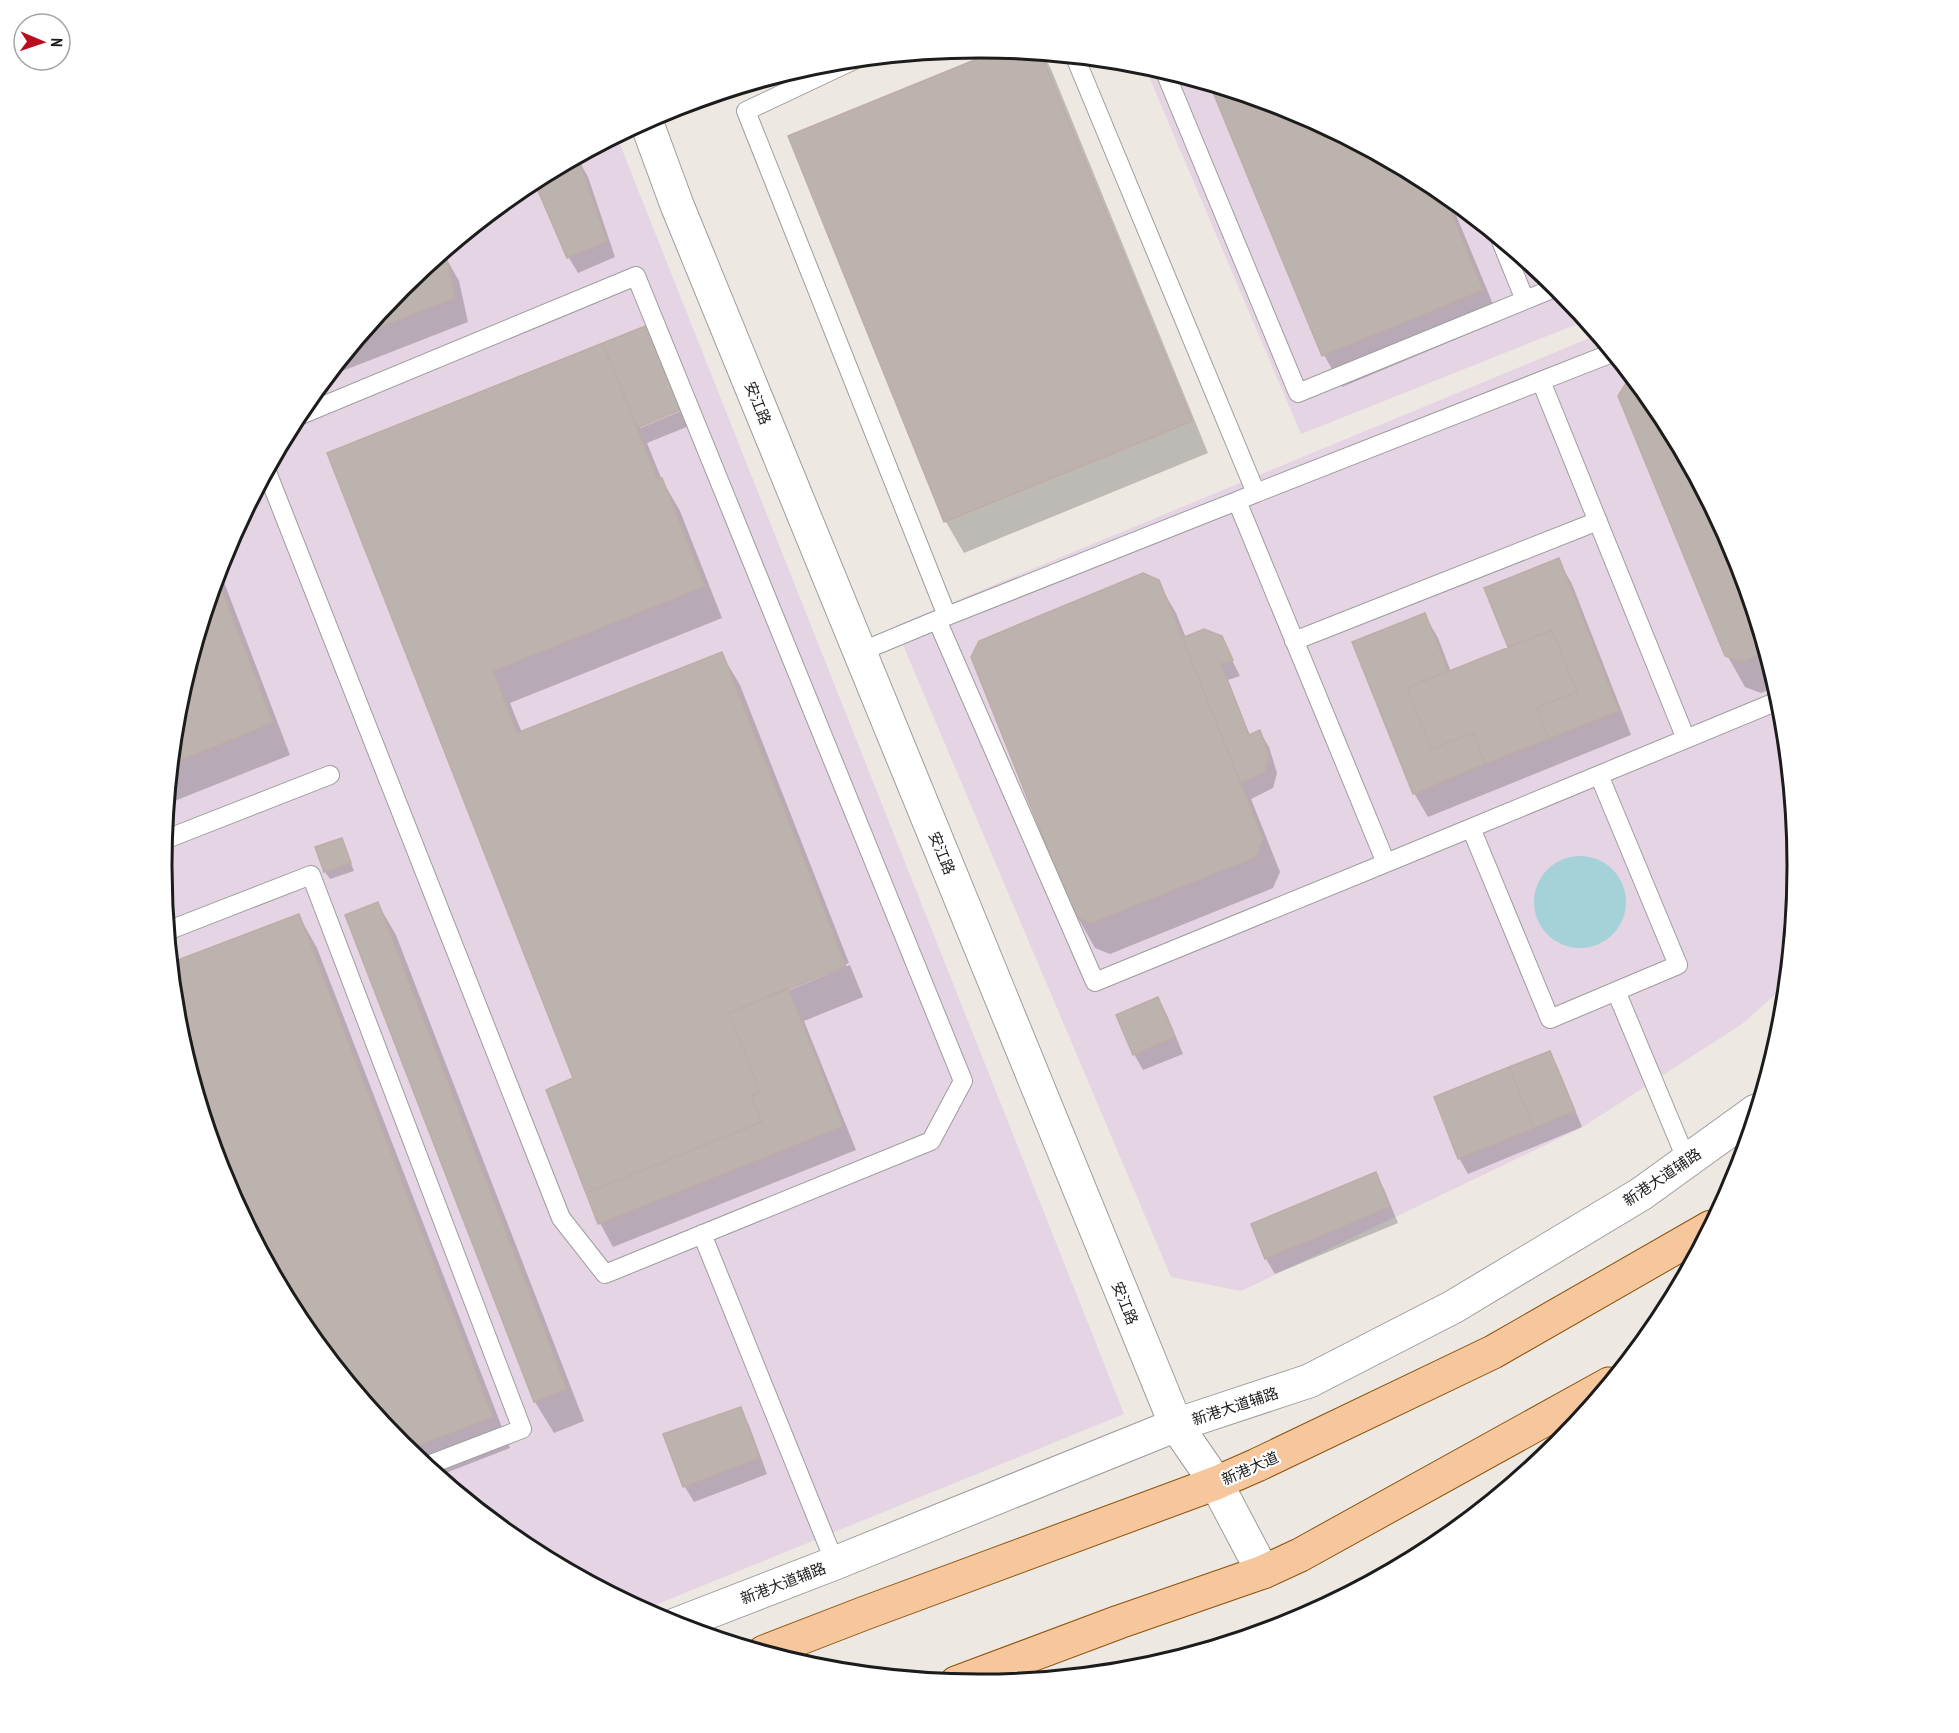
<svg xmlns="http://www.w3.org/2000/svg" width="1959" height="1733" font-family="'PT Sans Narrow','Noto Sans SC',sans-serif">
	<rect width="100%" height="100%" fill="#ede8e2"/>
	<path fill="#e5d4e4" d="M1144,65L1293,110L1435,186L1558,288L1585,321L1301,434Z
		M617,137L1124,1414L643,1610L524,1547L401,1445L299,1321L223,1179L177,1026L161,866L177,706L223,553L299,411L401,287L525,186Z
		M1597,335L1660,412L1736,554L1782,707L1798,867L1786,985L1742,1024L1581,1128L1241,1291L1171,1277L895,626Z"/>
	<path fill="#a4d2d8" d="M1534 902a46 46 0 1 1 92 0a46 46 0 1 1-92 0Z"/>
	<path fill="#0003" d="M1002,50L1043,54L1051,69L1208,453L964,553L946,522L790,137Z
		M1212,86L1435,186L1449,198L1500,321L1342,387L1324,355Z
		M579,161L588,177L615,257L578,273L569,258L535,180Z
		M446,258L459,281L468,322L327,377L401,287L430,263Z
		M1632,378L1660,412L1736,554L1776,687L1761,693L1745,687L1727,655L1630,379Z
		M683,410L689,426L647,443L662,480L680,511L722,618L510,703L522,733L721,653L740,685L849,963L787,988V991L850,965L863,997L804,1021L856,1150L613,1247L600,1223L575,1079L329,454L640,425V428Z
		M1558,560L1572,584L1631,735L1428,817L1414,793L1354,643L1424,614L1438,638L1451,672L1510,648L1486,589Z
		M219,569L290,755L167,804L177,706Z
		M1157,581L1176,613L1186,638H1221L1240,676L1228,680L1250,736L1260,732L1269,747L1277,773L1273,788L1251,799L1280,872L1273,888L1110,954L1095,948L1077,916Z
		M342,840L354,871L330,879L325,872Z
		M378,904L396,935L584,1421L554,1433L535,1402L347,916Z
		M299,916L317,948L510,1448L438,1476L400,1445L299,1321L223,1179L177,1026L171,964Z
		M1158,999L1167,1015L1183,1054L1143,1070L1134,1054Z
		M1549,1052L1558,1068L1582,1127L1468,1174L1459,1158Z
		M1375,1174L1384,1189L1398,1223L1275,1274L1266,1259L1253,1225Z
		M740,1409L749,1425L767,1474L694,1502L685,1487L665,1435Z"/>
	<path fill="#bdb3ae" stroke="#bdada5" stroke-width="1.5" d="M999,50L1041,54L1192,421L944,522L788,136Z
		M1210,85L1293,110L1435,186L1444,194L1483,290L1322,356Z
		M579,160L607,241L567,258L534,181Z
		M446,256L456,298L362,334L401,287L434,261Z
		M648,325L682,409L637,428L603,343Z
		M603,343L658,480L662,478L705,586L493,671L517,733L722,652L846,966L729,1013L760,1092L751,1096L762,1122L586,1193L546,1090L573,1078L327,453Z
		M1631,377L1660,412L1736,554L1766,652L1742,662L1725,656L1618,396L1629,378Z
		M1559,558L1619,711L1549,739L1536,708L1577,692L1552,630L1508,647L1484,588Z
		M1143,573L1159,580L1263,839L1256,857L1092,923L1075,917L971,657L979,641Z
		M217,576L273,723L171,764L177,706Z
		M1425,613L1448,671L1407,688L1431,749L1473,733L1485,764L1413,794L1352,642Z
		M1204,629L1222,636L1233,660L1221,664L1249,735L1260,730L1269,756L1265,772L1241,783L1182,638Z
		M1552,630L1577,692L1536,708L1549,739L1485,764L1473,733L1431,749L1407,688Z
		M342,838L351,863L324,872L315,847Z
		M378,902L567,1389L534,1402L345,915Z
		M299,914L493,1417L406,1450L400,1445L299,1321L223,1179L177,1026L170,963Z
		M788,988L843,1126L598,1224L586,1193L762,1122L751,1096L760,1092L729,1013Z
		M1158,997L1175,1037L1133,1055L1116,1015Z
		M1550,1051L1575,1111L1534,1128L1509,1067Z
		M1509,1067L1534,1128L1458,1159L1434,1097Z
		M1376,1172L1390,1207L1265,1259L1251,1224Z
		M741,1407L760,1458L683,1487L663,1434Z"/>
	<g fill="none" stroke-linecap="round" stroke-linejoin="round">
		<g stroke="#9d9d9d" stroke-width="20">
			<path id="lane" d="M1075,57L1256,493
				M854,60L746,111L947,616
				M1165,72L1298,393L1557,287
				M1501,241L1525,300
				M1541,381L1686,739
				M267,472L561,1218L605,1274L931,1141L963,1081L636,276L296,417
				M1237,501L1386,863L1095,982L937,620L1237,501L1256,493L1612,353
				M1294,641L1598,521
				M860,652L937,620
				M1599,775L1678,965L1550,1019L1471,828Z
				M1599,775L1780,700
				M164,840L330,775
				M1386,863L1471,828
				M167,931L311,875L522,1429L426,1466
				M1616,991L1687,1161
				M702,1234L835,1563"/>
		</g>
		<g stroke="#9d9d9d" stroke-width="35">
			<path id="street" d="M646,121L677,205L1176,1425L1216,1483L1263,1572
				M675,1625L835,1563L1176,1425L1309,1381L1453,1307L1641,1194L1756,1111"/>
		</g>
		<g stroke="#8b5208" stroke-width="35">
			<path id="primary" d="M764,1652L865,1613L1216,1483L1257,1465L1493,1352L1711,1227
				M956,1683L1119,1622L1263,1572L1300,1555L1609,1384"/>
		</g>
		<use href="#lane" stroke="#fff" stroke-width="18"/>
		<use href="#street" stroke="#fff" stroke-width="33"/>
		<use href="#primary" stroke="#f6c69d" stroke-width="33"/>
	</g>
	<g text-anchor="middle" dominant-baseline="central" stroke-width="4.5" stroke-linejoin="round" paint-order="stroke">
		<g font-size="15" fill="#1c1c1c" stroke="#fff">
			<text transform="translate(758 403) rotate(68)">安江路</text>
			<text transform="translate(942 853) rotate(68)">安江路</text>
			<text transform="translate(1662 1177) rotate(-34)">新港大道辅路</text>
			<text transform="translate(1125 1303) rotate(68)">安江路</text>
			<text transform="translate(1235 1406) rotate(-18)">新港大道辅路</text>
			<text transform="translate(1250 1468) rotate(-24)">新港大道</text>
			<text transform="translate(783 1583) rotate(-21)">新港大道辅路</text>
		</g>
	</g>
	<path d="M0 0H1959V1733H0ZM979 58H980A807 807 0 0 1 1787 865V867A807 807 0 0 1 980 1674H979A807 807 0 0 1 172 867V865A807 807 0 0 1 979 58Z" fill="#fff" fill-rule="evenodd"/>
	<path fill="none" stroke="#1c1c1c" stroke-width="3" d="M979 58H980A807 807 0 0 1 1787 865V867A807 807 0 0 1 980 1674H979A807 807 0 0 1 172 867V865A807 807 0 0 1 979 58Z"/>
	<g transform="translate(42 42) rotate(92)"><circle r="28" fill="#ffffff" stroke="#a4a4a4" stroke-width="1.5"/>
	<path d="M0-4.5L10 22L0 15L-10 22Z" fill="#bd0b1e"/>
	<text y="-9" font-size="16" font-weight="bold" text-anchor="middle" fill="#1c1c1c">N</text>
	</g>
</svg>
